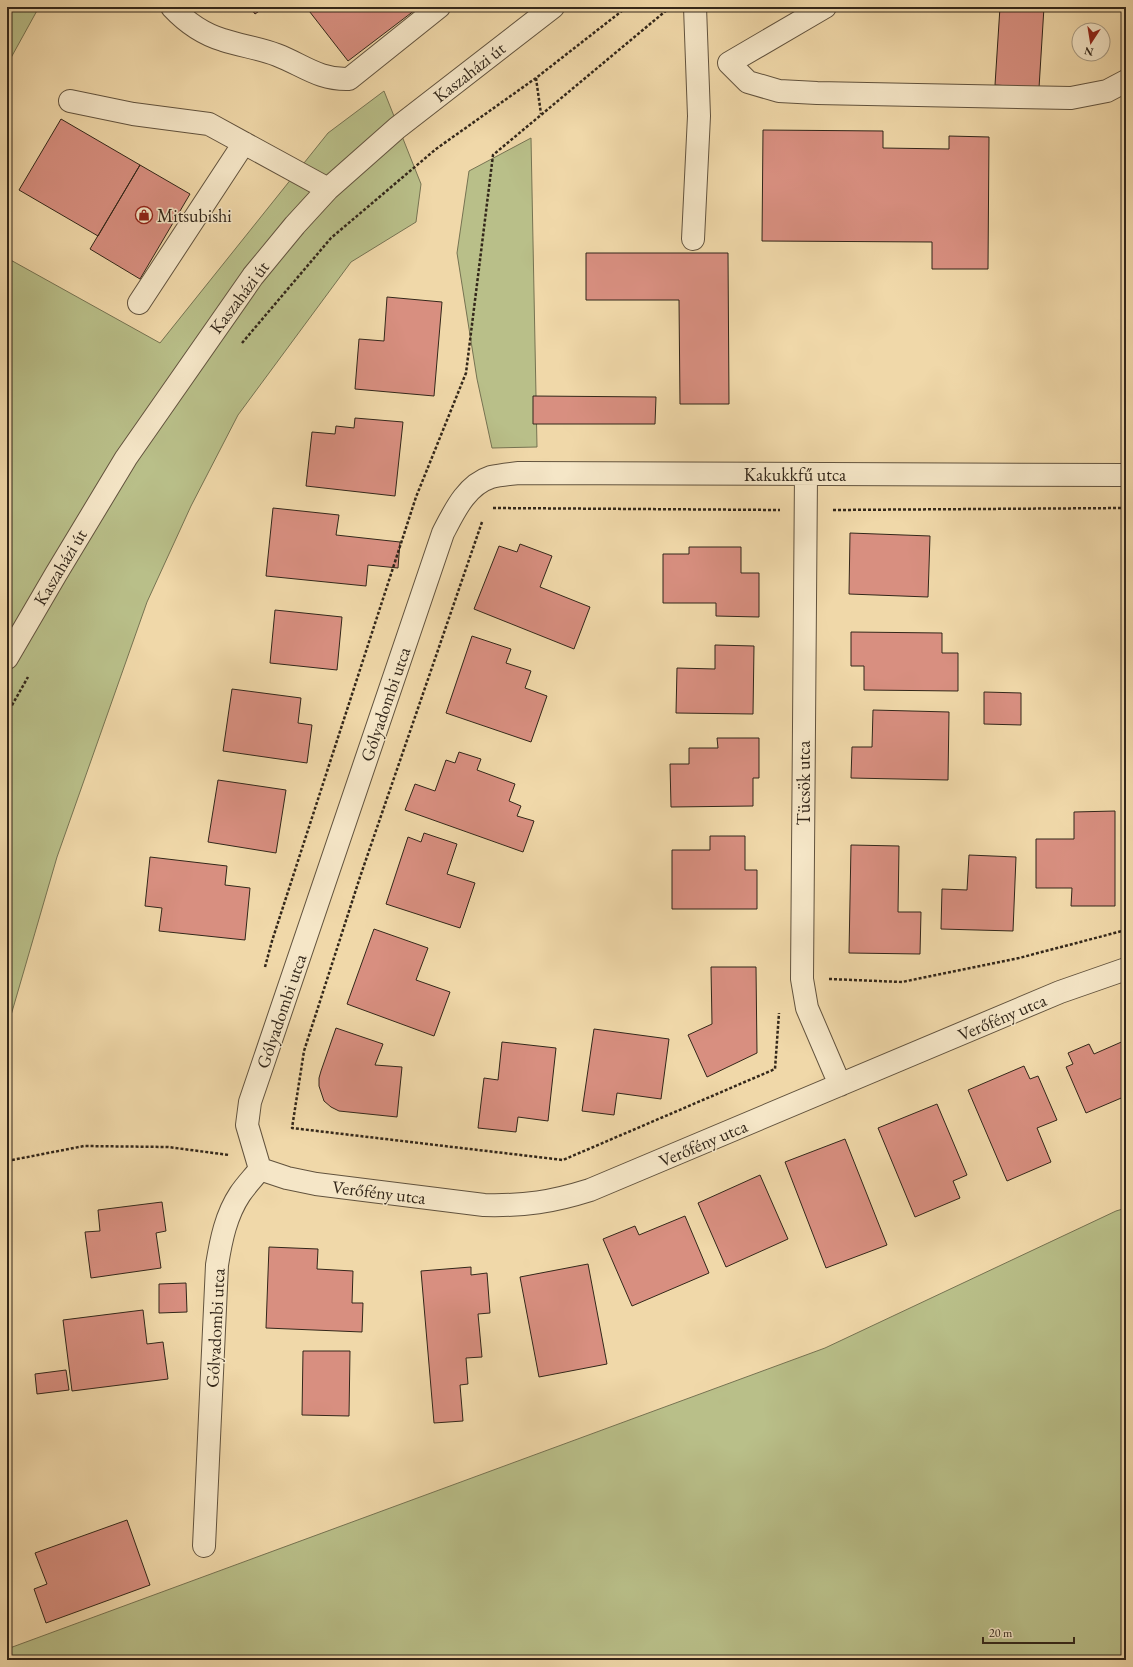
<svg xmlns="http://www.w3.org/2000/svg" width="1133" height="1667" font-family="'EB Garamond',serif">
	<rect width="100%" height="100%" fill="#f0d8a9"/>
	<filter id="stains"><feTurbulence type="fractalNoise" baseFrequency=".005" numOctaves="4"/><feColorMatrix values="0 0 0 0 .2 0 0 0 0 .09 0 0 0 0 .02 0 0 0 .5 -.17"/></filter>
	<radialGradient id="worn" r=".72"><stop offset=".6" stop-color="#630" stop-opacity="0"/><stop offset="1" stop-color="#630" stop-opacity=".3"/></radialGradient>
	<path fill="#b9bf89" stroke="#767352" d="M7,7H39L7,65Z
		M384,91L421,184L416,222L351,262L238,415L191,506L147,602L57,857L7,1029V258L160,343L328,133Z
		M531,138L537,447L492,448L477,379L457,253L469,171Z
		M1126,1208V1660H7V1649L825,1348L1116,1211Z"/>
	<path fill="#d88f80" stroke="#33271a" d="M250,7H265L255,14Z
		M306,7H419L348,61Z
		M1000,7H1044L1039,88L995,85Z
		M61,119L140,165L98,236L19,190Z
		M763,130L883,131V148L949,149V136L989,137L988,269H932V242L762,241Z
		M140,165L190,194L140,279L90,249Z
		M586,253H728L729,404H680L679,300H586Z
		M387,297L442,302L434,396L355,389L359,339L384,341Z
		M533,396L656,397L655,424H533Z
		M355,418L403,422L395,496L306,486L312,432L335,434L336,426L354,428Z
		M273,508L339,515L336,535L400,542L398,568L368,565L366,586L266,576Z
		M850,533L930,536L928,597L849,594Z
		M520,544L552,556L540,587L590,607L574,649L474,609L499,546L517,552Z
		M689,547H741V573H759V617L716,616V603H663V554H689Z
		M275,610L342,617L337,670L270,663Z
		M851,632L942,633V653H958V691L864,690V666H851Z
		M472,636L511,649L506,663L531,671L525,688L547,696L531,742L446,713Z
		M715,645L754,646L753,714L676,713L677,668L715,669Z
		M232,689L301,698L298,723L312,725L307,763L223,751Z
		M984,692L1021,693V725L984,724Z
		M873,710L949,712L948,780L851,778L852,747H872Z
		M717,738H759V778H753V806L671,807L670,764H689V748H718Z
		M459,752L481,759L477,770L515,784L509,801L521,806L517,816L534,821L523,852L405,810L415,784L435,791L446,760L455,763Z
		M218,780L286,790L276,853L208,842Z
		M1115,811V906H1071L1072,888H1036V839H1074V812Z
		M424,833L457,844L447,874L475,883L460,928L386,904L408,837L421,842Z
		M710,836H745V870H757V909H672V850H710Z
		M1123,836H1126V872H1122Z
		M851,845L899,846L898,912H921L920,954L849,953Z
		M969,855L1016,857L1013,931L941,929L942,889L967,890Z
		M150,857L227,866L225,885L250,888L245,940L159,931L162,908L145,906Z
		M374,929L428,948L416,980L450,992L434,1036L347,1004Z
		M711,967H756L757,1053L707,1077L688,1035L712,1024Z
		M336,1028L383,1044L375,1065L402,1067L397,1117L339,1111L331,1107L324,1101L319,1086V1078L321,1071Z
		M594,1029L669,1039L661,1099L617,1093L614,1115L582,1111Z
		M1126,1040V1096L1086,1113L1066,1067L1073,1064L1068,1053L1089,1044L1094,1054Z
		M502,1042L556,1048L548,1121L518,1117L516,1132L478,1128L484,1078L498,1080Z
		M1024,1066L1030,1079L1038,1076L1057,1120L1037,1128L1051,1162L1007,1181L968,1090Z
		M937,1104L967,1175L953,1181L960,1198L915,1217L878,1128Z
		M845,1139L887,1245L826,1268L785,1162Z
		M760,1175L788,1239L726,1267L698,1203Z
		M162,1202L166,1231L156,1233L161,1268L91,1278L85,1232L100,1231L98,1210Z
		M685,1216L709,1273L632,1306L603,1239L635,1226L639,1235Z
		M269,1247L318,1249L317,1269L353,1271L352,1303H363L362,1332L266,1328Z
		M588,1264L607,1364L539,1377L520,1277Z
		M471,1267V1275L487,1273L490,1313L478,1314L482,1357L466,1358L468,1384L460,1385L463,1421L434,1423L421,1271Z
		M186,1283L187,1312L159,1313V1284Z
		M143,1310L147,1344L163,1342L168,1379L72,1391L63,1320Z
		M303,1351H350L349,1416L302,1415Z
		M66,1370L69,1390L37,1394L35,1374Z
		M127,1520L150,1585L46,1623L34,1589L47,1584L35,1553Z"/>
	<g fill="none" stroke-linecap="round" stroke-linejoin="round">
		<g stroke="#62533e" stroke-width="24">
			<path id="minor" d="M172,7C186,22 203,34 223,40C241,46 259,48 277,55C303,65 319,80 349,79L439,7
				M825,7L729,63L748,82L779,91L817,93L1071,98L1107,91L1126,81
				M70,101L133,114L209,124L328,189
				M693,239L699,116L695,7
				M139,303L244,143
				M806,474L802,979L807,1008L840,1085
				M7,658L56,574L126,458L253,276L295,225L328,189L397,128L553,7
				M260,1169L287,1178L316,1184L484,1205C525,1206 552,1202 590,1190L1060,992L1126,969
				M204,1546L217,1265C221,1240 226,1215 240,1194C246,1185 254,1177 260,1169L247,1125L250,1102L443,533C454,512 466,485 491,477C500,475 510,474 519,473L1126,475"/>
		</g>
		<path stroke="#33271a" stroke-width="2.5" stroke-dasharray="3 2" stroke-linecap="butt" d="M7,18L14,7
			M536,78L541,114
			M242,343L331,238L436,149L536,78L627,7
			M493,508L780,510
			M833,510L1126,508
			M482,522L360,877L304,1051L292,1128L563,1160L775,1069L779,1013
			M7,714L28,677
			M265,967L272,941L416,497L466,373L493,155L668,9
			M829,979L902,982L1019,958L1126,930
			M7,1161L84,1146L168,1147L229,1155"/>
		<use href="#minor" stroke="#f5e6c7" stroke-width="22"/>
	</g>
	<defs>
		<g id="shop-ring" transform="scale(0.9)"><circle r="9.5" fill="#f5e6c7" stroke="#8f2418" stroke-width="1.5"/><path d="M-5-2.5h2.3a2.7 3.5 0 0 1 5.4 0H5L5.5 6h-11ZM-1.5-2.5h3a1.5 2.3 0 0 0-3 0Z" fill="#8f2418"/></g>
	</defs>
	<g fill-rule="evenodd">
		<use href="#shop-ring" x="144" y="215"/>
	</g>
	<g text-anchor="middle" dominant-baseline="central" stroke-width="3" stroke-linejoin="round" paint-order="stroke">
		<g font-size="18" fill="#33271a" stroke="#f5e6c7">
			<text transform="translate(469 72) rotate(-38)">Kaszaházi út</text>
			<text transform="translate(239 297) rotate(-53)">Kaszaházi út</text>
			<text x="795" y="474">Kakukkfű utca</text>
			<text transform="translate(60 567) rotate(-59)">Kaszaházi út</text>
			<text transform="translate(385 704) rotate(-71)">Gólyadombi utca</text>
			<text transform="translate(803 783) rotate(-90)">Tücsök utca</text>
			<text transform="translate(281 1011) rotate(-71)">Gólyadombi utca</text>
			<text transform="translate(1002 1017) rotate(-23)">Verőfény utca</text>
			<text transform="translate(703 1143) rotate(-23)">Verőfény utca</text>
			<text transform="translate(379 1192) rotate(7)">Verőfény utca</text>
			<text transform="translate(215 1328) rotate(-87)">Gólyadombi utca</text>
		</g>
		<g font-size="18" fill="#33271a" stroke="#f5e6c7" text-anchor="start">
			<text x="157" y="215">Mitsubishi</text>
		</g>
	</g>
	<rect width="1133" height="1667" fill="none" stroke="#f0d8a9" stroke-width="24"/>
	<rect x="8" y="8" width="1117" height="1651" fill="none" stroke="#33271a" stroke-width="2"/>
	<rect x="12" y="12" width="1109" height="1643" fill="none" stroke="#33271a"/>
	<g transform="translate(1091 42) rotate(192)"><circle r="19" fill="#f5e6c7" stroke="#a79a82"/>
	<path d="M0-3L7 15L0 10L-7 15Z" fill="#8f2418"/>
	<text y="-6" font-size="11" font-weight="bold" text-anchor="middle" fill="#33271a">N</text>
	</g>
	<path d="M983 1637v6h91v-6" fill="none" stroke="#33271a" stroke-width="2"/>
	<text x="989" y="1637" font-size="12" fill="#33271a" stroke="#f5e6c7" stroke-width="3" paint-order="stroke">20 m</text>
	<rect width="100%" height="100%" filter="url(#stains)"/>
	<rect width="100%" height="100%" fill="url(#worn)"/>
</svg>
